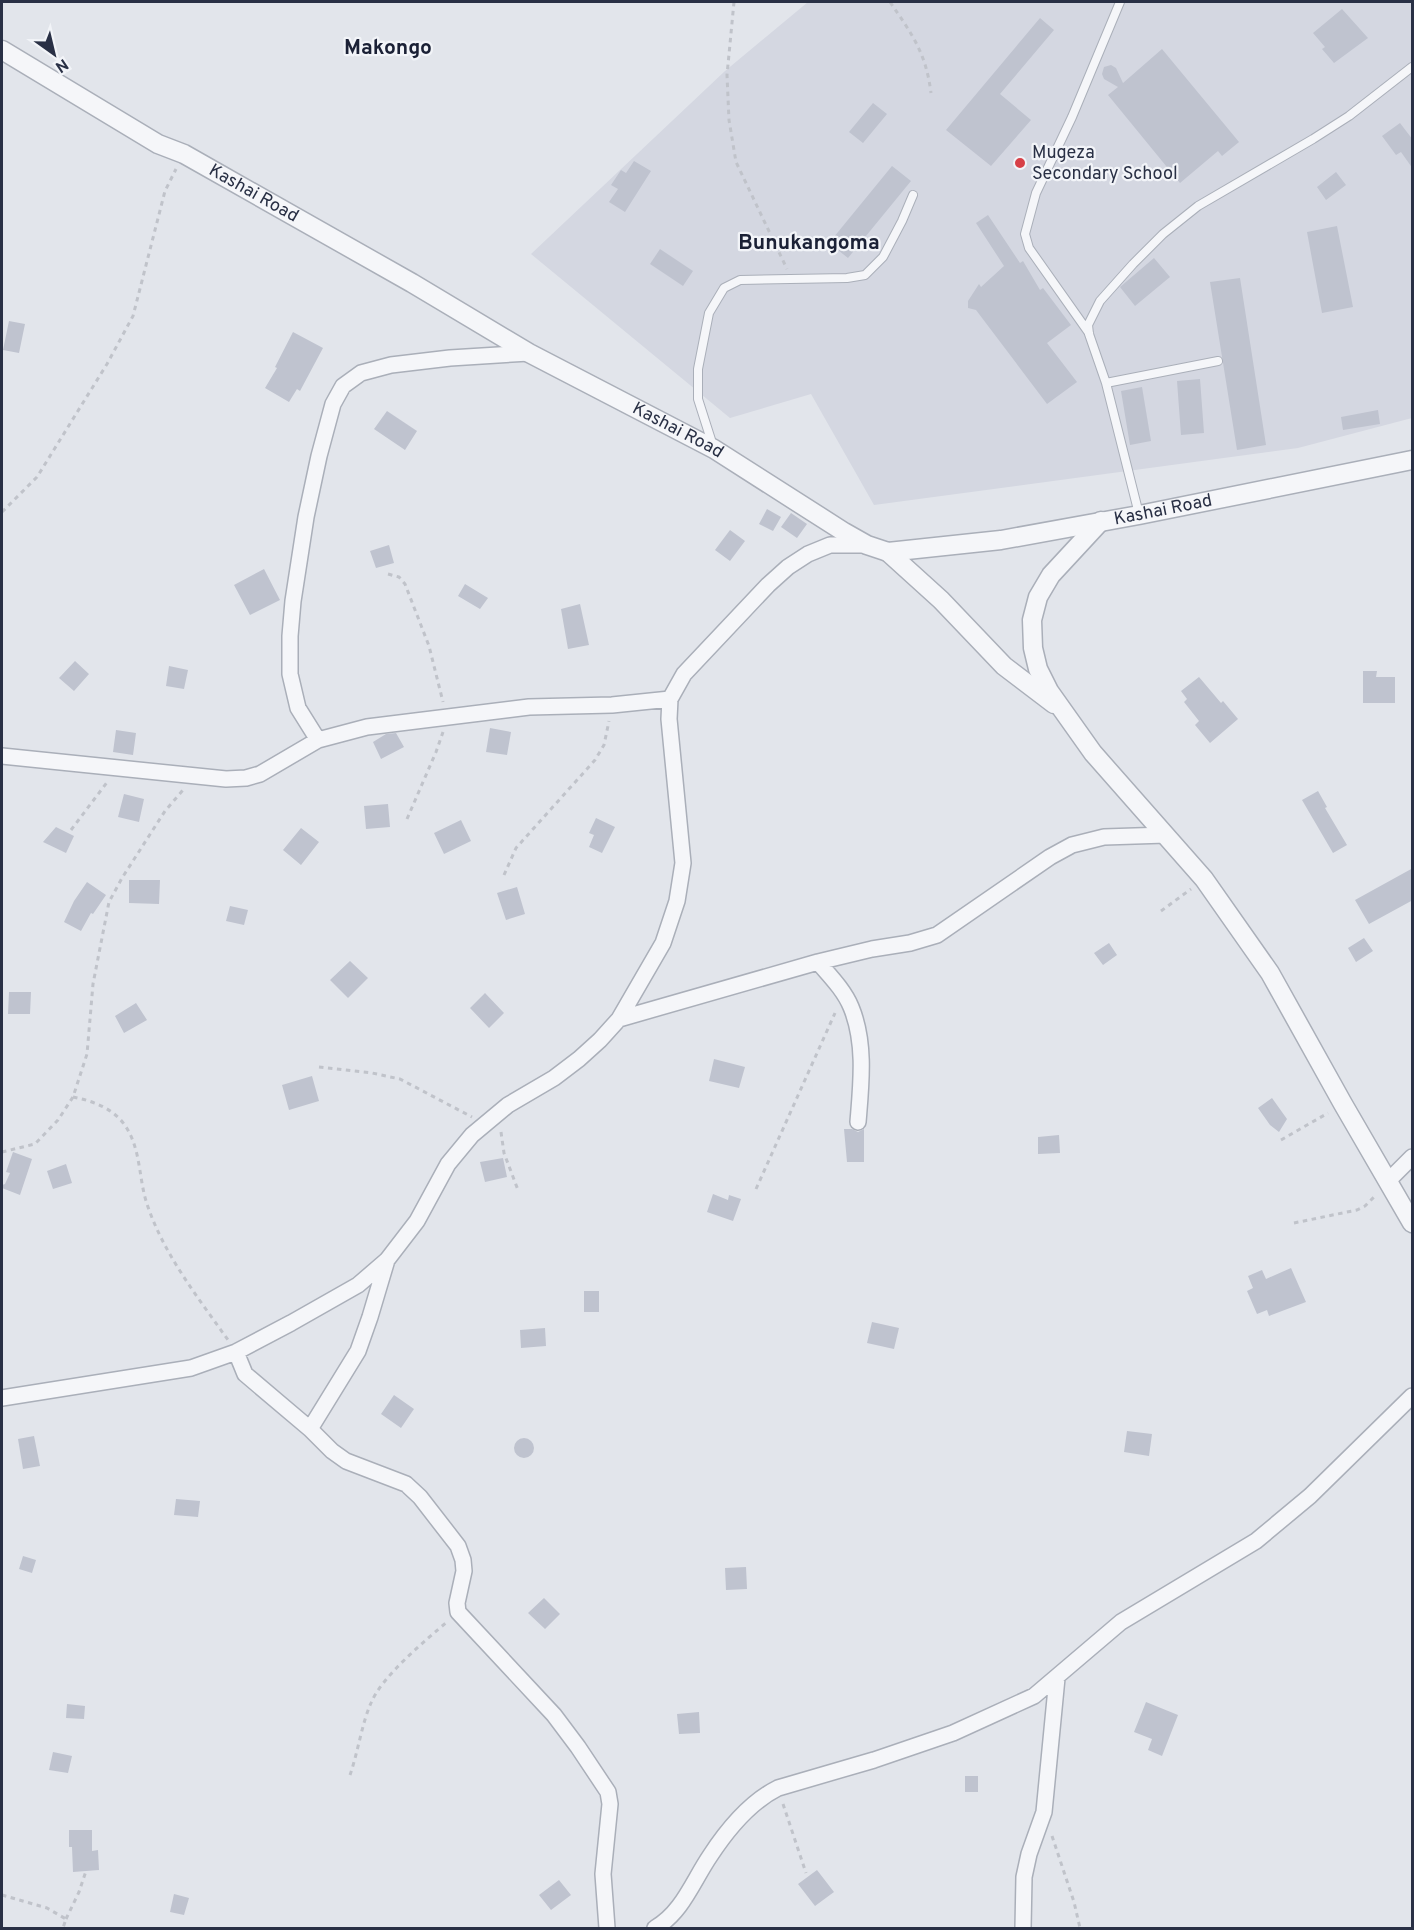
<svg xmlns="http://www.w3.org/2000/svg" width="1414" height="1930" font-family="Overpass,sans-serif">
	<rect width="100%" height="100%" fill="#e2e5eb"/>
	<path fill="#d4d7e1" d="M808,2H1412V418L1298,448L874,505L811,394L730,418L531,254L725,71Z"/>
	<path fill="#bfc3cf" d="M1342,9L1368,38L1334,63L1322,49L1325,47L1313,33Z
		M1040,18L1054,30L1000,94L1031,120L991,166L946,130Z
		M1162,49L1239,142L1222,156L1218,151L1180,183L1108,95L1118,87L1104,79L1102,74L1104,67L1111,65L1116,68L1123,83Z
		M873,103L887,114L863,143L849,132Z
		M1400,123L1413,140V169L1401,152L1396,155L1382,136Z
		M634,161L651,171L625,212L609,202L618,189L611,185L621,170L626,173Z
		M892,166L911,181L848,258L829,243Z
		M1336,172L1346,185L1326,200L1317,187Z
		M988,215L1020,263L1023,261L1040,290L1043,288L1071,325L1047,343L1077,382L1047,404L976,310L968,308V301L979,284L981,287L1004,266L976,223Z
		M1337,226L1353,307L1322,313L1307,232Z
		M660,249L693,271L683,286L650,264Z
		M1154,258L1170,277L1135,306L1120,287Z
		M1240,278L1266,445L1237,450L1210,282Z
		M9,321L25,324L19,353L3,350Z
		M293,332L323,348L300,391L297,389L289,402L265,388L277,368L275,367Z
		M1200,379L1204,433L1181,435L1177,381Z
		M1142,387L1151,441L1130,445L1121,391Z
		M1378,410L1380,424L1343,430L1341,417Z
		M387,411L417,431L405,450L374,429Z
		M767,509L781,517L773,531L759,524Z
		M791,513L807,524L797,538L781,527Z
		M730,530L745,541L730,561L715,550Z
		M389,545L394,563L376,568L370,551Z
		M264,569L280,600L250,615L234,585Z
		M465,584L488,598L480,609L458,596Z
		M580,604L589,645L568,649L561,609Z
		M75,661L89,674L74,691L59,678Z
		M169,666L188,670L184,689L166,686Z
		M1363,671H1377L1376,677H1395V703H1363Z
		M1199,677L1221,703L1223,701L1238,719L1210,743L1195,725L1199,721L1184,702L1187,699L1181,691Z
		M490,728L511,732L507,755L486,752Z
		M116,730L136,733L133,755L113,752Z
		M396,733L404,747L381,759L373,742L386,734Z
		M1318,791L1327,807L1325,808L1347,845L1333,853L1302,800Z
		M124,794L144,799L139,822L118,817Z
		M388,804L390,827L366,829L364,806Z
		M596,818L615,827L602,853L589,847L594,835L589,833Z
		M461,820L471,841L444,854L434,833Z
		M56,827L74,836L66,853L43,842Z
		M301,828L319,842L301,865L283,850Z
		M1413,868V900L1369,924L1355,900Z
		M129,880H160L159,904L129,903Z
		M87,882L106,895L93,914L91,913L81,931L64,922L74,901Z
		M517,887L525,914L506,920L497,893Z
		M230,906L248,910L244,925L226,921Z
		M1364,938L1373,951L1356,962L1348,948Z
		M1109,943L1117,955L1103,965L1094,953Z
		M350,961L368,978L348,998L330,980Z
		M9,992H31L30,1014H8Z
		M485,993L504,1013L489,1028L470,1008Z
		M136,1003L147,1020L124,1033L115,1016Z
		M714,1059L745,1067L739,1088L709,1081Z
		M312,1076L319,1101L289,1110L282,1085Z
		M1272,1098L1287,1119L1279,1132L1270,1125L1258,1108Z
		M844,1129H852L858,1132L864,1129V1162H847Z
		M1059,1135L1060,1153L1038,1154V1137Z
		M13,1152L32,1159L20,1195L2,1188V1185L5,1184L10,1173L6,1172Z
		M503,1158L507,1177L485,1182L480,1162Z
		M66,1164L72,1183L53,1189L47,1171Z
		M713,1194L728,1200L729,1195L741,1199L733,1221L707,1212Z
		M1291,1268L1306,1302L1269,1316L1267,1310L1257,1314L1247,1291L1253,1288L1248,1276L1262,1270L1266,1279Z
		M584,1291H599V1312H584Z
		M872,1322L899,1328L894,1349L867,1343Z
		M545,1328L546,1346L521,1348L520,1330Z
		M394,1395L414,1409L401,1428L381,1414Z
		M1127,1431L1152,1434L1149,1456L1124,1452Z
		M34,1436L40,1466L23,1469L18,1439Z
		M514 1448a10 10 0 1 1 20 0a10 10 0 1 1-20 0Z
		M176,1499L200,1501L198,1517L174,1515Z
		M23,1556L36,1560L32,1573L19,1569Z
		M746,1567L747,1589L726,1590L725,1568Z
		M544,1598L560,1614L545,1629L528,1613Z
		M1146,1702L1178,1715L1162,1756L1148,1750L1152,1739L1134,1732Z
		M67,1704L85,1706L84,1719L66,1718Z
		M699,1712L700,1733L679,1734L677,1714Z
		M53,1752L72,1756L68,1773L49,1770Z
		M965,1776H978V1792H965Z
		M69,1830H92V1851L98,1850L99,1870L73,1872L72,1847H69Z
		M817,1870L834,1892L815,1906L798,1884Z
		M559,1880L571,1895L551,1910L539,1895Z
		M174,1894L189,1898L184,1915L170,1912Z"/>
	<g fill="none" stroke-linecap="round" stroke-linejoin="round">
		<g stroke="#aaafb9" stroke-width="10">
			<path id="service" d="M1089,333L1029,248L1025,234L1036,193L1072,117L1120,2
				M1106,383L1218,361
				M713,446L698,399V369L709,313L724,288L740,280L847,278L865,275L883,257L902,221L913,195
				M1139,514L1106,383L1089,334L1088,325L1100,301L1133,264L1163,234L1198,206L1313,139L1349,116L1412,67"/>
		</g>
		<g stroke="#aaafb9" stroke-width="18">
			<path id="minor" d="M318,740L298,708L290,674V636L293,601L306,517L319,456L333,404L343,386L361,373L391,365L450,358L529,353
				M2,756L226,779L246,778L260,774L318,740L367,727L529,707L612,705L670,699
				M818,962C830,976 844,990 851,1007C866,1043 861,1085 858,1122
				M619,1019L818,962L872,949L910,943L937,935L1050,857L1072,845L1104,837L1166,835
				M1389,1180L1412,1157
				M236,1352L245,1374L310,1429L332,1451L346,1461L406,1484L420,1497L458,1546L463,1560L464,1571L457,1603L458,1612L554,1715L578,1747L608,1792L610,1804L603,1874L607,1928
				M2,1398L191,1368L236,1352L291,1323L358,1285L387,1260L417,1221L448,1164L472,1135L508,1105L554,1078L579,1059L600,1040L619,1019L663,943L677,901L683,863L669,719L670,699L684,674L768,585L788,567L808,554L830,545H867
				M310,1429L358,1351L370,1317L387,1260
				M655,1928C682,1913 693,1881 710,1856C727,1830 750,1802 778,1788L874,1760L953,1733L1034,1696L1121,1622L1256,1541L1310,1496L1412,1396
				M1023,1928L1024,1877L1029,1854L1044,1812L1057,1678"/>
		</g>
		<g stroke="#aaafb9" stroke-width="21">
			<g id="tertiary">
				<path id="s1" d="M2,50L158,144L184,154L412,283L529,353L714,449L844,532L867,545L888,552L1001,540L1139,515L1412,460"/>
				<path d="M1101,521L1051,575L1038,597L1032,620L1033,648L1038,669L1049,691L1093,753L1204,879L1270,973L1343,1104L1412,1223"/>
				<path d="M888,552L941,600L1004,666L1054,704"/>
			</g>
		</g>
		<path stroke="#c0c3ca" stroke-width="3" stroke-dasharray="4.5 4.5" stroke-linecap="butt" d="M734,2L727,75L729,120L736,162L787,269
			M890,2C912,34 926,53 931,93
			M2,512L37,477L107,364L133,316L165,191L176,169
			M388,574L399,577L405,584L429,646L443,702
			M407,819L436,752L443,732
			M71,830L108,781
			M504,875L516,848L595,760L604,745L609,721
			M1161,911L1191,889
			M319,1067L372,1073L400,1079L472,1117
			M73,1097C93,1101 112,1108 124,1124C142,1149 138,1180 148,1207C165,1256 199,1299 228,1340
			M501,1132L504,1153L518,1190
			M1281,1140L1328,1113
			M2,1152L35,1144L58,1120L73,1097L87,1054L93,984L109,902L122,878L165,811L183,790
			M756,1189L835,1013
			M1294,1223L1357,1210L1365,1206L1376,1195
			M350,1775C358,1752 362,1723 371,1703C382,1676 426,1640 448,1621
			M783,1804L806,1873
			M1052,1836L1074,1902L1080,1928
			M2,1895L47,1908L66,1919L63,1928
			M66,1919L79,1892L86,1871"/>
		<use href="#service" stroke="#f5f6f9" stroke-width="8"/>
		<use href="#minor" stroke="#f5f6f9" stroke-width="15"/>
		<use href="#tertiary" stroke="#f5f6f9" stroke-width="18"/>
	</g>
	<circle fill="#d74047" stroke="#f2f4f8" stroke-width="2" cx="1020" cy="163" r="6"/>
	<g text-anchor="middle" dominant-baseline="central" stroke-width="4.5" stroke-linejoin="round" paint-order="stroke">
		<g font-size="18" fill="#293045" stroke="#f2f4f8" text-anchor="start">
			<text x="1032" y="153">Mugeza<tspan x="1032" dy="21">Secondary School</tspan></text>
		</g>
		<g font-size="18" fill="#293045" stroke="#f2f4f8">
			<text stroke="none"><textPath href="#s1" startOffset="290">Kashai Road</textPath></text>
			<text stroke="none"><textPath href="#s1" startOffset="776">Kashai Road</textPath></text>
			<text stroke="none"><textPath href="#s1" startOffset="1298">Kashai Road</textPath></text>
		</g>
		<g font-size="21" font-weight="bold" fill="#1b2136" stroke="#f2f4f8">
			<text x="388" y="48">Makongo</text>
			<text x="809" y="243">Bunukangoma</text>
		</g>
	</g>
	<rect width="1414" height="1930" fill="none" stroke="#293045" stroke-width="6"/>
	<g transform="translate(54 54) rotate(146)" stroke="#f2f4f8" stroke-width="4.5" paint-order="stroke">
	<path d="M0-4.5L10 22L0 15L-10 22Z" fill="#293045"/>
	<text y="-9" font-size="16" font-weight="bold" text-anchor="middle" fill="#293045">N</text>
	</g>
</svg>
